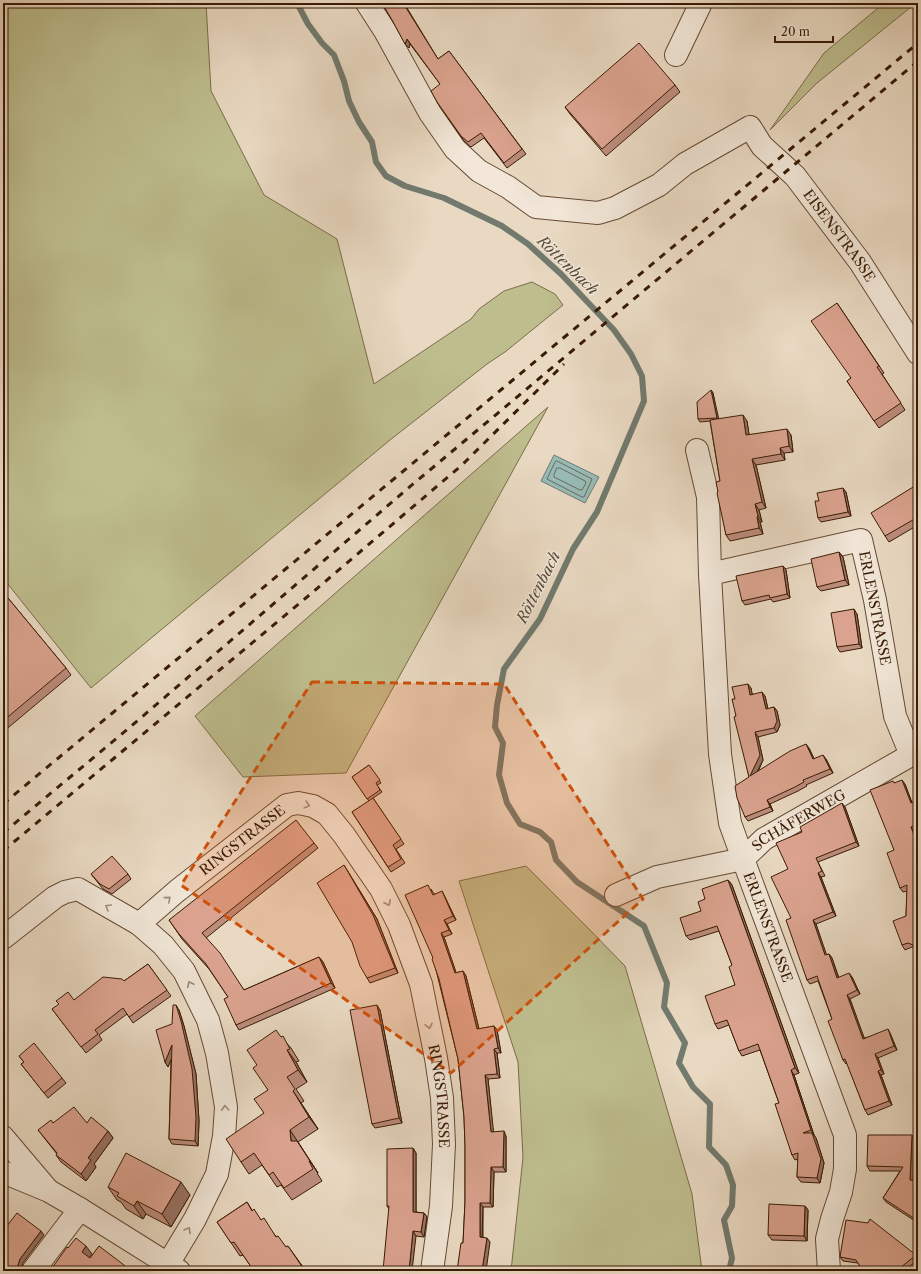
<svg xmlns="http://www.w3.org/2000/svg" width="921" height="1274" font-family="'Libre Caslon Text',serif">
	<rect width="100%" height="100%" fill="#e9d9c2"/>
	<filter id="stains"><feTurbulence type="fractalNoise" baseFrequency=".005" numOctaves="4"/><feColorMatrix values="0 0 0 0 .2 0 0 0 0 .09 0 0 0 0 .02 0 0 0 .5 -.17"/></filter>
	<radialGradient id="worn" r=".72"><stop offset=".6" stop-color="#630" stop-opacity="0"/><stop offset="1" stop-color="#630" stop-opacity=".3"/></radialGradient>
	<path fill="#bebd8e" stroke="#7c6c49" d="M3,3H206L211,91L264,195L337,239L374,384L471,319L479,309L504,291L532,282L555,294L563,305L505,352L487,364L390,440L91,688L3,578Z
		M884,3H916L817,83L770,130L824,53Z
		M548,407L346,773L243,777L195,716Z
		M526,866L588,928L625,966L692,1194L702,1271H511L523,1157L518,1062L459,881Z"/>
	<path fill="#97bab5" stroke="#727a6e" d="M554,455L599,477L585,503L541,481Z"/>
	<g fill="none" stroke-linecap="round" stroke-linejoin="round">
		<path stroke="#686a5c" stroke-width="1" d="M557,461L592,479L584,497H582L547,479L555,462Z
			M557,468H560L585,481L586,483L582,490H580L554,477V475Z"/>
		<path stroke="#727a6e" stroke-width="6" d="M297,3L308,24L322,43L334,55L344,81L349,101L359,122L372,142L376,162L386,176L405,186L444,198L502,226L528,244L561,274L614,330L631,354L642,376L644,401L597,512L573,549L540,619L504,669L497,705L495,727L503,743L499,775L507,803L520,824L540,832L551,842L556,860L577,882L644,926L667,983L664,1007L685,1043L679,1063L693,1087L710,1104L709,1147L726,1165L733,1185L732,1206L724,1220L732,1258L729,1271"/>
		<g stroke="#664a34" stroke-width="24">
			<g id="minor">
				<path id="s1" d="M367,3L385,31L430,113L455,149L479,171L508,187L536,207L598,213L615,208L659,185L685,164L750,127L762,146L795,176L860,262L918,353"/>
				<path d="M676,55L700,5V3"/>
				<path d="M697,450L708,497L710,574"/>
				<path id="s2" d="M616,895L657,877L743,859L764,839L911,755L895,716L875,600L861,540L710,574L720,754L730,823L743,859L845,1135V1169L841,1192L832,1219L827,1239L829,1271"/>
				<path id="s3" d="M139,924L177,891L287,805L298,803L313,806L327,814L344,835L381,889L399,925L421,984L436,1058L442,1098L444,1144L441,1206L432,1271"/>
				<path d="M3,938L55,897L65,892L78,889L139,924L163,945L184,971L208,1020L217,1053L226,1107L224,1136L217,1174L195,1219L168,1264"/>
				<path d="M3,1137L47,1189"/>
				<path d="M3,1172L49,1191L80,1209L179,1271"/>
				<path d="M33,1271L80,1209"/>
			</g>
		</g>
		<use href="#minor" stroke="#f1e6d7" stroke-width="22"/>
		<path stroke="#3a1b04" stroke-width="3" stroke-dasharray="7 7" stroke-linecap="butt" d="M3,804L918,43
			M3,833L129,728L406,490L918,61
			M3,851L307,597L462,465L564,364"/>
	</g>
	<path fill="#bc8c7b" stroke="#3a1b04" d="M382,3H404L438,59L449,51L526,154L507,168L484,138L471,147L464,141L437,102L440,84L410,44L409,48L392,20Z
		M675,85L680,92L606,156L570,114L565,107Z
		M837,303L884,373L882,374L905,410L879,428L847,381L851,378Z
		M711,390L713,393L718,419L747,421L749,435H791L793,452L784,453L785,460L756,465L766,508L759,510L762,522H760L763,534L730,541L726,535L718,492L720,481L710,421L700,422L698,419Z
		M918,484V525L889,542L885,536Z
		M846,492L851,516L821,522L818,518L819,501Z
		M839,552L843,557L849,585L821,591L817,587Z
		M783,566L786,570L790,598L773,602L771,599L745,605L742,601Z
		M3,592L66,668L71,675L3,732Z
		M857,614L862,648L840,652L837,647Z
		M751,688L752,694L765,696L768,709L774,707L777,711L780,725L777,732L758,737L763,760L758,772L809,748L814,759H826L833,773L806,785L807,786L798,791L770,804L773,811L748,821L745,817L749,777L736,716L735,699Z
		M369,765L381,783L377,785L382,792L373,798L404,844L396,849L405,863L391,872L352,812L369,801L352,777Z
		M894,783L905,784L912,803L913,802L916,807L918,811V830L914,831L918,842V950L912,947L905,950L902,945L906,916L907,891L903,892L900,888L894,850Z
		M845,807L859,846L818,862L825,876L821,877L836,916L816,924L826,955L829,954L832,958L839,978L852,977L860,994L850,999L864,1038L890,1033L897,1050L878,1058L884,1074L881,1075L892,1105L868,1115L865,1110L847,1063L846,1064L843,1060L832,1019L818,981L810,984L807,980L791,918L802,832Z
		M314,843L318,848L206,938L244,990L319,957L323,962L335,988L239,1030L236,1025L228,997L209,969L182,939L169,920Z
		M347,870L377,919L398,973L370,983L367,978Z
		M91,874H128L131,879L112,894L103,889Z
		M728,880L732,885L799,1073L794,1075L814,1135L816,1138L824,1163L820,1183L801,1182L797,1177L798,1159L795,1160L792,1155L779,1103L760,1050L742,1056L739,1051L729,1025L718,1029L715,1024L735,985L732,965L719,931L690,940L686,936L701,911L705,899Z
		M431,889L434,894L444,895L456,920L447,924L452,934L444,937L456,973L463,971L466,976L479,1029L494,1026L497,1030L501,1053H497L500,1078L488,1079L493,1132L506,1136V1172H494L493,1207H483V1237L490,1242L463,1243L465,1202V1146L464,1117L458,1059L433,958Z
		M148,964L171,996L133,1023L127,1014L99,1035L102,1040L86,1053L52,1009L74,1000L124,981Z
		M179,1010L184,1026L196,1074L199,1121L198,1146L172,1144L169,1139L171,1059L168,1067L165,1062Z
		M380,1010L402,1123L375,1128L372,1124Z
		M281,1037L291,1048L299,1061L296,1062L307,1082L296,1089L304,1101L301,1103L318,1129L298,1142L318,1173H317L322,1181L292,1200L281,1185L277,1187L262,1165L249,1174L241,1162L264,1113L268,1090L257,1065Z
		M19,1056L62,1078L66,1083L48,1098L21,1064L24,1062Z
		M53,1123H87L108,1131L113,1138L94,1164L96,1167L86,1181L61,1162L56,1155L57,1154L38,1130Z
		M912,1135L915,1140L913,1180L918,1181V1223L886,1202L883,1198L900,1171H870L867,1166Z
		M413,1148L416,1153V1212L424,1213L427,1217L424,1237L416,1236L389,1209L387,1206Z
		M108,1187L190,1195L171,1227L146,1214L143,1219L126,1209L121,1202L117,1200Z
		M247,1202L252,1210L286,1247L288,1246L306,1271H254L243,1255L240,1256L217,1222Z
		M805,1206L808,1210L807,1241L772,1240L768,1235Z
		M916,1255L918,1258V1260L903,1271H863L858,1263L843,1261L840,1257Z"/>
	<path fill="#997264" stroke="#3a1b04" d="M407,39L410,44L409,48L405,44Z
		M711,390L713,393L719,420L717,418Z
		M743,415L747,421L750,441L746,435Z
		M787,429L791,435L793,452L789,446Z
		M780,448L784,453L785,460L781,454Z
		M752,459L756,465L766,508L762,502Z
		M843,488L846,492L851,516L848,512Z
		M755,504L759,510L762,522L758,516Z
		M757,517L760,522L763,534L759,528Z
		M839,552L843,557L849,585L845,580Z
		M783,566L786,570L790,598L787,594Z
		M854,609L857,614L862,648L859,644Z
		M748,684L751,688L753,699L750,695Z
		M762,692L765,696L769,714L766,709Z
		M774,707L777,711L780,725L777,732L774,728Z
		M755,732L758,737L763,760L753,780L750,776Z
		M806,744L809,748L816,763L813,759Z
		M823,755L826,759L833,773L830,769Z
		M902,780L905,784L914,808L911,803Z
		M767,800L770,804L773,811L770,807Z
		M913,802L916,807L918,811V815Z
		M842,803L845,807L859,846L856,842Z
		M911,827L914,831L918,842V846Z
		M344,865L377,919L398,973L395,968Z
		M818,873L821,877L836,916L833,912Z
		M728,880L732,885L799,1073L795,1068Z
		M442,891L444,895L456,920L453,916Z
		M444,920L447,924L452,934L449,930Z
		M813,920L816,924L828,959L825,955Z
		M441,933L444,937L458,978L455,973Z
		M829,954L832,958L840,982L837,978Z
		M319,957L323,962L335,988L331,983Z
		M463,971L466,976L480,1033L477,1029Z
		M849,973L852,977L860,994L857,990Z
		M847,995L850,999L866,1043L863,1039Z
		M176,1005L179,1010L184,1026L196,1074L199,1121L198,1146L195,1141Z
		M377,1005L380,1010L402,1123L399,1118Z
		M494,1026L497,1030L501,1053L498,1048Z
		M888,1029L890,1033L897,1050L894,1046Z
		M172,1045L175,1050L168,1067L165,1062Z
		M494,1049L497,1053L500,1078L497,1074Z
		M287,1050L296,1062L307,1082L298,1070Z
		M875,1054L878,1058L884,1074L881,1070Z
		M791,1070L794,1075L814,1135L811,1130Z
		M878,1071L881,1075L892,1105L889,1101Z
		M485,1075L488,1079L494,1136L491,1132Z
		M293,1091L301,1103L318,1129L309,1117Z
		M290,1130L298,1142L318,1173L310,1161L291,1141Z
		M108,1131L113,1138L94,1164L96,1167L86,1181L81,1174L88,1158Z
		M504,1131L506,1136V1172L503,1167Z
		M812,1133L816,1138L824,1163L820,1183L817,1178Z
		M912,1135L915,1140L913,1185L910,1180Z
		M413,1148L416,1153V1216L413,1212Z
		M491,1167L494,1172L493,1207L490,1203Z
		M181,1182L190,1195L171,1227L162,1214Z
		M137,1201L146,1214L143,1219L134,1206Z
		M480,1203L483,1207L482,1241L480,1237Z
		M805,1206L808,1210L807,1241L804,1236Z
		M424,1213L427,1217L424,1237L421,1232Z
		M918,1214V1223L915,1219Z
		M41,1231L44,1235L23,1263L21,1269V1271H17L18,1265L20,1259Z
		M413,1231L416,1236L412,1271H409Z
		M487,1238L490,1242L486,1271H482Z
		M86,1246L92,1254L88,1260L82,1252Z"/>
	<path fill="#dba38f" stroke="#3a1b04" d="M382,3H403L438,59L449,51L522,149L504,163L481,133L468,142L461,136L437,102L431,91L440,84L407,39L405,44L392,20Z
		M639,43L675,85L602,149L565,107Z
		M837,303L879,366L877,367L901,403L874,421L847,381L851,378L811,321Z
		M711,390L717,418L698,419L697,402Z
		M743,415L746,435L787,429L789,446L780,448L781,454L752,459L762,502L755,504L758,516L757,517L759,528L726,535L717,493L718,492L716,482L720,481L710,420Z
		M918,484V517L885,536L871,513Z
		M843,488L848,512L818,518L815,501H819L817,493Z
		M839,552L845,580L817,587L811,559Z
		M783,566L787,594L770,598L769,595L742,601L736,576Z
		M3,592L66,668L3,721Z
		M854,609L859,644L837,647L831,613Z
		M748,684L750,695L762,692L766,709L774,707L777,721L774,728L755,732L760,755L750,776L790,751L806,744L813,759L823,755L830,769L803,780L804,782L795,787L767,800L770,807L745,817L737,798L735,786L749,777L734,717L736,716L732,699H735L732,687Z
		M369,765L380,780L376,783L380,790L367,799L352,777Z
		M902,780L911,803L913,802L918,815V824L911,827L918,846V947L908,943L902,945L893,921L906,916L907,885L900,888L887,853L894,850L870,790L893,781L894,783Z
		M373,798L401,839L393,845L401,859L388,867L352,812Z
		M842,803L856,842L816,858L822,871L818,873L833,912L813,920L825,955L829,954L837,978L849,973L857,990L847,995L863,1039L888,1029L894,1046L875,1054L881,1070L878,1071L889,1101L865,1110L845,1059L843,1060L828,1021L832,1019L817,976L807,980L786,920L791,918L771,877L788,869L776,843L802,832L800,827Z
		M296,820L314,843L202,933L220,953L244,990L319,957L331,983L236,1025L224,999L228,997L206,964L179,934L169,920Z
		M112,856L128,874L109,889L100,884L91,874Z
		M344,865L373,915L395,968L367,978L360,966L352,942L317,883Z
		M728,880L795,1068L791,1070L811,1130L803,1133H812L821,1159L817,1178L797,1177L798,1153L792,1155L775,1104L779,1103L758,1044L739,1051L727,1020L715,1024L705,996L735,985L729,967L732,965L717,926L686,936L680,918L701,911L698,902L705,899L702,889Z
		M428,885L433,895L442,891L453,916L444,920L449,930L441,933L455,973L463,971L477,1029L494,1026L498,1048L494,1049L497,1074L485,1075L491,1132L504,1131L503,1167H491L490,1203H480V1237L487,1238L482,1271H457L461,1243H463L465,1202V1146L464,1117L458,1059L439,979L432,959L433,958L405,895Z
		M148,964L167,990L129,1017L123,1008L95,1030L98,1034L81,1047L52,1009L59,1004L56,1001L68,992L74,1000L103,977L122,979L124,981Z
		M173,1005H176L181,1021L192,1069L196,1117L195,1141L169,1139L172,1045L165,1062L156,1030L172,1024Z
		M377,1005L399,1118L372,1124L350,1010Z
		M276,1030L281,1037L283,1036L290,1049L287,1050L298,1070L287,1077L295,1089L293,1091L309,1117L290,1130L291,1141H297L310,1161H309L313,1169L284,1188L273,1172L269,1175L254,1153L241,1162L226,1139L264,1113L254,1099L268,1090L253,1068L257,1065L247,1050Z
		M34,1043L62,1078L44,1093L21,1064L24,1062L19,1056Z
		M74,1107L87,1123L91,1117L108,1131L88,1158L91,1160L81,1174L56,1155L57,1153L38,1130L51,1120L53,1123Z
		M868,1135H912L910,1180L918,1181V1214L915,1219L883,1198L903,1167L867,1166Z
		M413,1148V1212L424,1213L421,1232L413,1231L409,1271H383L389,1206H387V1149Z
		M126,1153L181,1182L162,1214L137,1201L134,1206L117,1196L119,1193L108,1187Z
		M247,1202L252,1211L254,1209L261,1220L264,1218L276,1237L278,1236L286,1247L288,1246L305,1271H254L234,1242L231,1243L217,1222Z
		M769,1204L805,1206L804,1236L768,1235Z
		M17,1213L41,1231L20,1259L18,1265V1270L17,1271H3V1242L5,1239L3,1238V1231Z
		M870,1219L916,1255L900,1268L901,1270L899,1271H863L856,1260L840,1257L846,1220L868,1223Z
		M76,1238L86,1246L82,1252L90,1258L99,1246L124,1265L130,1271H50L67,1247L68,1248Z"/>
	<defs><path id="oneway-chevron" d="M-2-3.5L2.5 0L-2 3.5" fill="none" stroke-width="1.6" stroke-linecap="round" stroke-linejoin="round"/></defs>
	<g stroke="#9f8b78">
		<use href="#oneway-chevron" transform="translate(307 805) rotate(15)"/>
		<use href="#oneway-chevron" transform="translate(168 899) rotate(-41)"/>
		<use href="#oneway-chevron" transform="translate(388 903) rotate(64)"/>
		<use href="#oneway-chevron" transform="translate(108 907) rotate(-150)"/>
		<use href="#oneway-chevron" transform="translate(190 984) rotate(-116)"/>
		<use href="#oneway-chevron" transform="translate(429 1026) rotate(78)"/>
		<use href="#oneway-chevron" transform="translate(225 1108) rotate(-93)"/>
		<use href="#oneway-chevron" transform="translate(188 1230) rotate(-59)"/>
	</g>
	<path fill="#ce500b" fill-opacity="0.2" stroke="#ce500b" stroke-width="3" stroke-dasharray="8 5" stroke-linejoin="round" d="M312,682L504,684L643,899L451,1073L181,885Z"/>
	<g text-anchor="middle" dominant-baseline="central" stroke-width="3" stroke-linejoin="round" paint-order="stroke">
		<g font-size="14" fill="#3a1b04" stroke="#f1e6d7">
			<text stroke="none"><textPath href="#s1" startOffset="650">EISENSTRASSE</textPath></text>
			<text transform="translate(875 608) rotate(79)">ERLENSTRASSE</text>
			<text stroke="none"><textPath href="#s2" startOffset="201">SCHÄFERWEG</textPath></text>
			<text stroke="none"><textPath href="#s3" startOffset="133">RINGSTRASSE</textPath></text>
			<text stroke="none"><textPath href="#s2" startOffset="1068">ERLENSTRASSE</textPath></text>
			<text stroke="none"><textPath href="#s3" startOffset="542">RINGSTRASSE</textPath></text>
		</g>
		<g font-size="15" font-style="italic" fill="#564b39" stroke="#f1e6d7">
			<text transform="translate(568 265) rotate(44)">Röttenbach</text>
			<text transform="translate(538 587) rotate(-63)">Röttenbach</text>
		</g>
	</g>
	<rect width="921" height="1274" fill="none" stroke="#e9d9c2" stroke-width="16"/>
	<rect x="4" y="4" width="913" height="1266" fill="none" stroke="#3a1b04" stroke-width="2"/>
	<rect x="8" y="8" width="905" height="1258" fill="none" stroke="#3a1b04"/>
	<path d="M775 36v6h58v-6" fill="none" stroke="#3a1b04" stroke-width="2"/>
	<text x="781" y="36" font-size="12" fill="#3a1b04" stroke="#f1e6d7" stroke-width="3" paint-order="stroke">20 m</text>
	<rect width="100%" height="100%" filter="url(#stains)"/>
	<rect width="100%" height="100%" fill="url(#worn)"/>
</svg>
